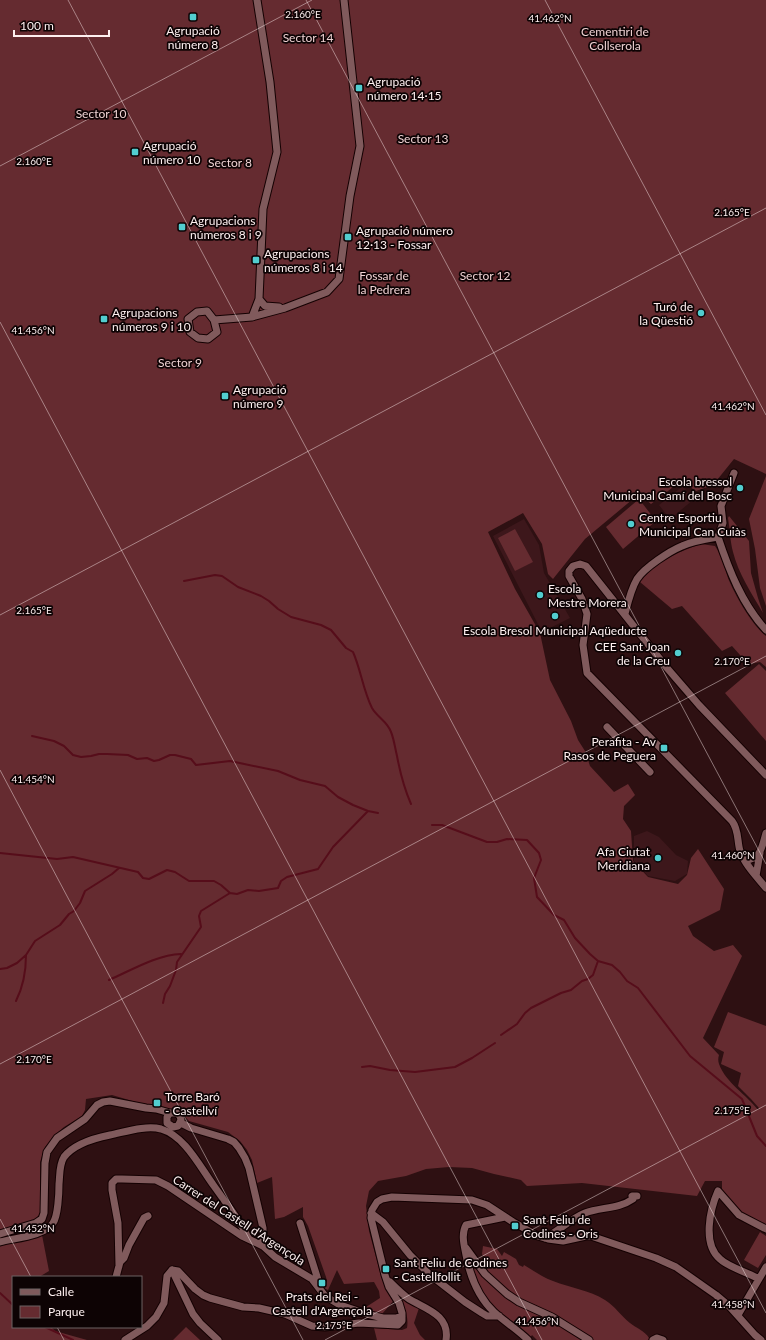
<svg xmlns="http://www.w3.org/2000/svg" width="766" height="1340" font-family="Lato,sans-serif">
	<rect width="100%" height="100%" fill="#2e1012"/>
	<path fill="#3d171b" d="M683,486L693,500L670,519L659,505Z
		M524,519L539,545L544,573L570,618L542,632L493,536Z
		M647,831L659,837L676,855L688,861L687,874L675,881L648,876L634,861V836Z"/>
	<path fill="#652b30" d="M0,0H766V474L734,459L713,485L696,491L681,481L651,504L639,494L585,539L553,579L548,574L542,544L523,513L488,532L515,589L540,633L550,680L571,721L578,740L585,751L590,766L614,792L628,784L635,795L624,806L623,819L631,831L633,861L648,877L678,884L687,875L691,858L698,849L724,889L720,910L688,926L693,936L714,951L733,945L742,956L703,1038L719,1055C718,1058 718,1061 719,1064C726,1083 746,1094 758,1110L759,1108L751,1099L738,1086L741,1073L721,1064L724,1052L714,1047L728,1012L766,1026V1226L742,1215L722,1190V1181H705L697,1196L582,1183L527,1186L521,1180L494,1174L472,1168L449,1167L426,1169L406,1176L378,1181L369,1191L366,1206L369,1231L381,1276L394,1300L382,1314L363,1309L380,1298L379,1291L374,1282L344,1284L337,1270L328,1290L324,1288L327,1281L326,1277L308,1226L303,1217V1207L284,1217L275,1219L272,1177L257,1183L252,1160L247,1150L240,1141L228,1132L189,1121L180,1111L139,1103L112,1095L86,1099L85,1110L82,1116L64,1127L55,1135L45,1147L40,1162V1214L33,1221L3,1230L10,1243L42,1235L49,1271L39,1277H13V1327H51L55,1331L87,1340H0Z
		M766,476V606L760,588L755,549L749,519Z
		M639,499L656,521L623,549L606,527Z
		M729,516L749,541L751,573L758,598L763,613C752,594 738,573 733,552C730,541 730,529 728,518Z
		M515,529L533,562L515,571L498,538Z
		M701,544L715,546C722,556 724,566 728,578C735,595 751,624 766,636V667L760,662L748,664L732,646L722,651L682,606L672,609L640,582C655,562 678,552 701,544Z
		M759,664L766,671V741L725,693Z
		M760,1232L766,1236V1255L758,1268L744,1260Z
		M483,1246L497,1249L502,1256L504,1252L516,1259L519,1265L523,1267L524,1265C534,1271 542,1277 553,1281C571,1288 589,1290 605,1300C615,1306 621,1316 630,1323C636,1328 645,1331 649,1338L648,1340H537L532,1335L530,1338C509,1321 486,1304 476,1278C473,1271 471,1263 469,1256L486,1272L488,1265L482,1254Z
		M400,1296L419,1308L414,1323L420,1335L425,1340H377L374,1328L402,1330L407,1328C409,1316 404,1307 400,1296Z
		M186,1327L200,1340H173Z"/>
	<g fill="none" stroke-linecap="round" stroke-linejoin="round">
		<path stroke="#560d1a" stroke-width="2" d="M184,581L215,575L222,576L238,587L261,596L269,601L278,609L291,617L321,625L331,630L346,648L353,652C361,670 363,690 372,708C377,717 388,722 391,732C394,739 395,748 397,756C400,772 404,788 411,804
			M32,736L54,741L64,746L73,755L81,757L91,756L99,754H107L128,755L137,759L147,758L154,761L159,760L170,755H175L191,759L196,765L230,761L278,771L300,780L325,786L338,797L353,805L368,811L378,813
			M432,825H442L487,842H497L507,839L527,840L539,853L541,860L534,878L537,897L554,915L564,920L575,938L590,954L598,961L612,965L620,972L627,981L638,988L690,1056L742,1099L757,1136L766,1146
			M0,853L57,859L73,857L138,872L143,878L149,879L167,870L175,872L189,881H214L221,885L230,893L237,894L248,890L259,891L278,888L281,881L287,877L318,869L333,847L368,811
			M0,969L7,968L17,963L26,955L35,941L60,925L69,914L74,911L80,903L85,891L112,874L119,868
			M109,980C132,970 156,955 181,954
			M16,1001C23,987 26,971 26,955
			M163,1003L165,994L170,986L176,970L177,962L201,927L199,916L201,911L230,893
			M501,1035L517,1024L525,1013L531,1008L561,993L571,990L582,981L588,979L593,975L598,961
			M362,1067L370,1066L390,1070L415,1072L455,1067L472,1058L495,1043
			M0,1293L13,1305
			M45,1327L73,1340"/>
		<g stroke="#140002" stroke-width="9">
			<path id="street" d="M259,299L265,306L279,307
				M207,311L214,320L217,332L208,339L198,338L190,332L188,319L197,312Z
				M252,317L259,299L263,209L277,152L270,82L257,0
				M214,320L252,317L285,308L327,292L339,279L350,196L360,146L344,0
				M718,537L723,523L721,506L734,473
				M625,614C628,602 631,589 637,579C645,567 670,551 682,546C693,541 706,539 718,537C729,570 742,604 766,630
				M607,727L650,772
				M766,775L699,705L667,668L586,566L580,564L573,566L569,571V576L582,599L587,614L583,645L587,673L732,821C739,830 737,841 740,851C745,865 757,877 766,888
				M745,860C761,860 762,846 766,833
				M756,876L760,853
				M181,1123L191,1128L228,1139L234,1142L239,1148L245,1158L249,1168L263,1228V1246
				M371,1213L383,1222L410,1255L429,1274L465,1302L482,1313L487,1316H499
				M505,1217L466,1225C461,1234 464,1245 466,1255C470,1276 478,1297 494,1312C505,1322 518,1330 528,1340
				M300,1223L320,1286
				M0,1234L36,1223L42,1219L44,1213L45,1163L47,1152L57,1138L85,1119L97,1105L103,1102L110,1101L146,1108L156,1109L170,1113H177L180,1116L181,1120L178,1126L173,1127L167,1123V1117L170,1113
				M545,1238C559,1231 570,1219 585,1213C600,1207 619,1209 633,1199L632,1196H637
				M0,1242C14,1238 45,1236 53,1223C58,1216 59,1193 59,1184C60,1175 59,1165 64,1157C74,1144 95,1138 110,1135C125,1132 146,1125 161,1129C185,1136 200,1167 214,1186C226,1203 239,1219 249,1239
				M466,1248L485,1274L507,1294L519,1302L552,1317L589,1340
				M119,1266L118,1223L112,1190V1183L116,1179H122L156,1180L168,1186L242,1236L263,1246L275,1257L312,1279L325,1296L340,1305L367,1314L383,1318H396L402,1316
				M172,1270L178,1271L195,1289L203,1295L210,1298L243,1307L259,1308L285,1314L312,1326L325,1327L359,1323L398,1325L402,1321V1313L399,1303L389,1287L385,1275L371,1218L372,1210L377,1202L382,1199L392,1197L472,1200L487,1205L513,1222L538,1236L548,1239L563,1241L586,1236H591L656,1258L676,1267L716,1295L729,1306L755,1335L761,1340
				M172,1270L193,1314L200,1323L218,1340
				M116,1277L120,1262L124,1258L129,1245L144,1218L148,1216
				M759,1279C749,1273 728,1267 720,1259C702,1244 710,1209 718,1191L739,1215L766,1229
				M390,1282C396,1288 402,1294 409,1299C426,1309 450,1315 446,1340
				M738,1315L766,1267
				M125,1340L147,1326L156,1317L164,1303L167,1276L172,1270
				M653,1340L657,1338L663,1340"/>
		</g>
		<use href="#street" stroke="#805a5c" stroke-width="7"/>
	</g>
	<path fill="none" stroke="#fef0f0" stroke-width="1" stroke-opacity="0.45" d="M68,0L766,1313M306,0L766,864M545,0L766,415M0,166L312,0M0,322L542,1340M0,615L766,208M0,770L303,1340M0,1064L766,656M0,1219L31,1277M57,1327L64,1340M325,1340L766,1105"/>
	<g fill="#52cdcf" stroke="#0d0304" stroke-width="1.5">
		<rect x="189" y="13" width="8" height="8" rx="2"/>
		<rect x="355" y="84" width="8" height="8" rx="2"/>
		<rect x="131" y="148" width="8" height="8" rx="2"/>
		<rect x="178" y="223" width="8" height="8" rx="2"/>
		<rect x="344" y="233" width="8" height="8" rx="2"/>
		<rect x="252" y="256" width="8" height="8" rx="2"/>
		<circle cx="701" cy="313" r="4"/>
		<rect x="100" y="315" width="8" height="8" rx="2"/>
		<rect x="221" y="392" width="8" height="8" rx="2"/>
		<circle cx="740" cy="488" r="4"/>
		<circle cx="631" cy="524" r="4"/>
		<circle cx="540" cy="595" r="4"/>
		<circle cx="555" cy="616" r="4"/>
		<circle cx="678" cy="653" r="4"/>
		<rect x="660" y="744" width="8" height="8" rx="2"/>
		<circle cx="658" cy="858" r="4"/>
		<rect x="153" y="1099" width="8" height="8" rx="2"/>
		<rect x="511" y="1222" width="8" height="8" rx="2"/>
		<rect x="382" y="1265" width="8" height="8" rx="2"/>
		<rect x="318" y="1279" width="8" height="8" rx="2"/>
	</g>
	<g text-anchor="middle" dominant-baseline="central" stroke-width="3.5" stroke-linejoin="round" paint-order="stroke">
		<g font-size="12" fill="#fef0f0" stroke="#0d0304" text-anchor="start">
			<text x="193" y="30" text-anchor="middle">Agrupació<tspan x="193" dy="14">número 8</tspan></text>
			<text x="367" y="81">Agrupació<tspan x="367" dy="14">número 14·15</tspan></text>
			<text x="143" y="145">Agrupació<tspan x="143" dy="14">número 10</tspan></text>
			<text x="190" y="220">Agrupacions<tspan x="190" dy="14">números 8 i 9</tspan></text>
			<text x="356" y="230">Agrupació número<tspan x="356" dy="14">12·13 - Fossar</tspan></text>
			<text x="264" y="253">Agrupacions<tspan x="264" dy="14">números 8 i 14</tspan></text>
			<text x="693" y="306" text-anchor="end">Turó de<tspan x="693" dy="14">la Qüestió</tspan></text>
			<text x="112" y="312">Agrupacions<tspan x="112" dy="14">números 9 i 10</tspan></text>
			<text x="233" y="389">Agrupació<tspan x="233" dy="14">número 9</tspan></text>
			<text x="732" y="481" text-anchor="end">Escola bressol<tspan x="732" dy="14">Municipal Camí del Bosc</tspan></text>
			<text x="639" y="517">Centre Esportiu<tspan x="639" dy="14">Municipal Can Cuiàs</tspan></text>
			<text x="548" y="588">Escola<tspan x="548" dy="14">Mestre Morera</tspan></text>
			<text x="555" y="630" text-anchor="middle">Escola Bresol Municipal Aqüeducte</text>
			<text x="670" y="646" text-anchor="end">CEE Sant Joan<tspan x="670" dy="14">de la Creu</tspan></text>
			<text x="656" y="741" text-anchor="end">Perafita - Av<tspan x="656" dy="14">Rasos de Peguera</tspan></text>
			<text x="650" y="851" text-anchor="end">Afa Ciutat<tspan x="650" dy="14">Meridiana</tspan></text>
			<text x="165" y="1096">Torre Baró<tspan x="165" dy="14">- Castellví</tspan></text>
			<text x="523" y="1219">Sant Feliu de<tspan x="523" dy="14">Codines - Oris</tspan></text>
			<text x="394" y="1262">Sant Feliu de Codines<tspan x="394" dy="14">- Castellfollit</tspan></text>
			<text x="322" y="1296" text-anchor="middle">Prats del Rei -<tspan x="322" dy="14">Castell d'Argençola</tspan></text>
		</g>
		<g font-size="12" fill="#efd2d3" stroke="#0d0304">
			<text x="615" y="31">Cementiri de<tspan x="615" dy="14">Collserola</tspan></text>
			<text x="308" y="37">Sector 14</text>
			<text x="101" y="113">Sector 10</text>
			<text x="423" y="138">Sector 13</text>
			<text x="230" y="162">Sector 8</text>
			<text x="384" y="275">Fossar de<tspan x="384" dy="14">la Pedrera</tspan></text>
			<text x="485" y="275">Sector 12</text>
			<text x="180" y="362">Sector 9</text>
		</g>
		<g font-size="12" fill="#fef0f0" stroke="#0d0304">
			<text transform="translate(239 1220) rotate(33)">Carrer del Castell d'Argençola</text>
		</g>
	</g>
	<g font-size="10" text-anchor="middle" fill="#fef0f0" stroke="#0d0304" stroke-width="3.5" stroke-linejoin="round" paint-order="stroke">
		<text x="303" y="18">2.160°E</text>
		<text x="550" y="22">41.462°N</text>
		<text x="34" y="165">2.160°E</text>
		<text x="732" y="216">2.165°E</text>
		<text x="33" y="334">41.456°N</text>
		<text x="733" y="410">41.462°N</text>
		<text x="34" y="614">2.165°E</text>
		<text x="732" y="665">2.170°E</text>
		<text x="33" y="783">41.454°N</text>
		<text x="733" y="859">41.460°N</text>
		<text x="34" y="1063">2.170°E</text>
		<text x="732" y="1114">2.175°E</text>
		<text x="33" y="1232">41.452°N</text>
		<text x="733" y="1308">41.458°N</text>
		<text x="537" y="1325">41.456°N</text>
		<text x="334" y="1329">2.175°E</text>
	</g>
	<rect x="12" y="1276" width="130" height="52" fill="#0d0304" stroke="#6d6262"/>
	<rect x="20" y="1289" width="20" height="6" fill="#805a5c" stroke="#6d6262"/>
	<text x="48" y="1296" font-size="12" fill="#fef0f0">Calle</text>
	<rect x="20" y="1306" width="20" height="12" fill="#652b30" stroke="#6d6262"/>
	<text x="48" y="1316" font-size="12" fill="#fef0f0">Parque</text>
	<path d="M14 30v6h95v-6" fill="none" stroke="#fef0f0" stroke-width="2"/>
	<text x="20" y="30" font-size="12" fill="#fef0f0" stroke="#0d0304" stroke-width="3" paint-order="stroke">100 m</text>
</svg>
